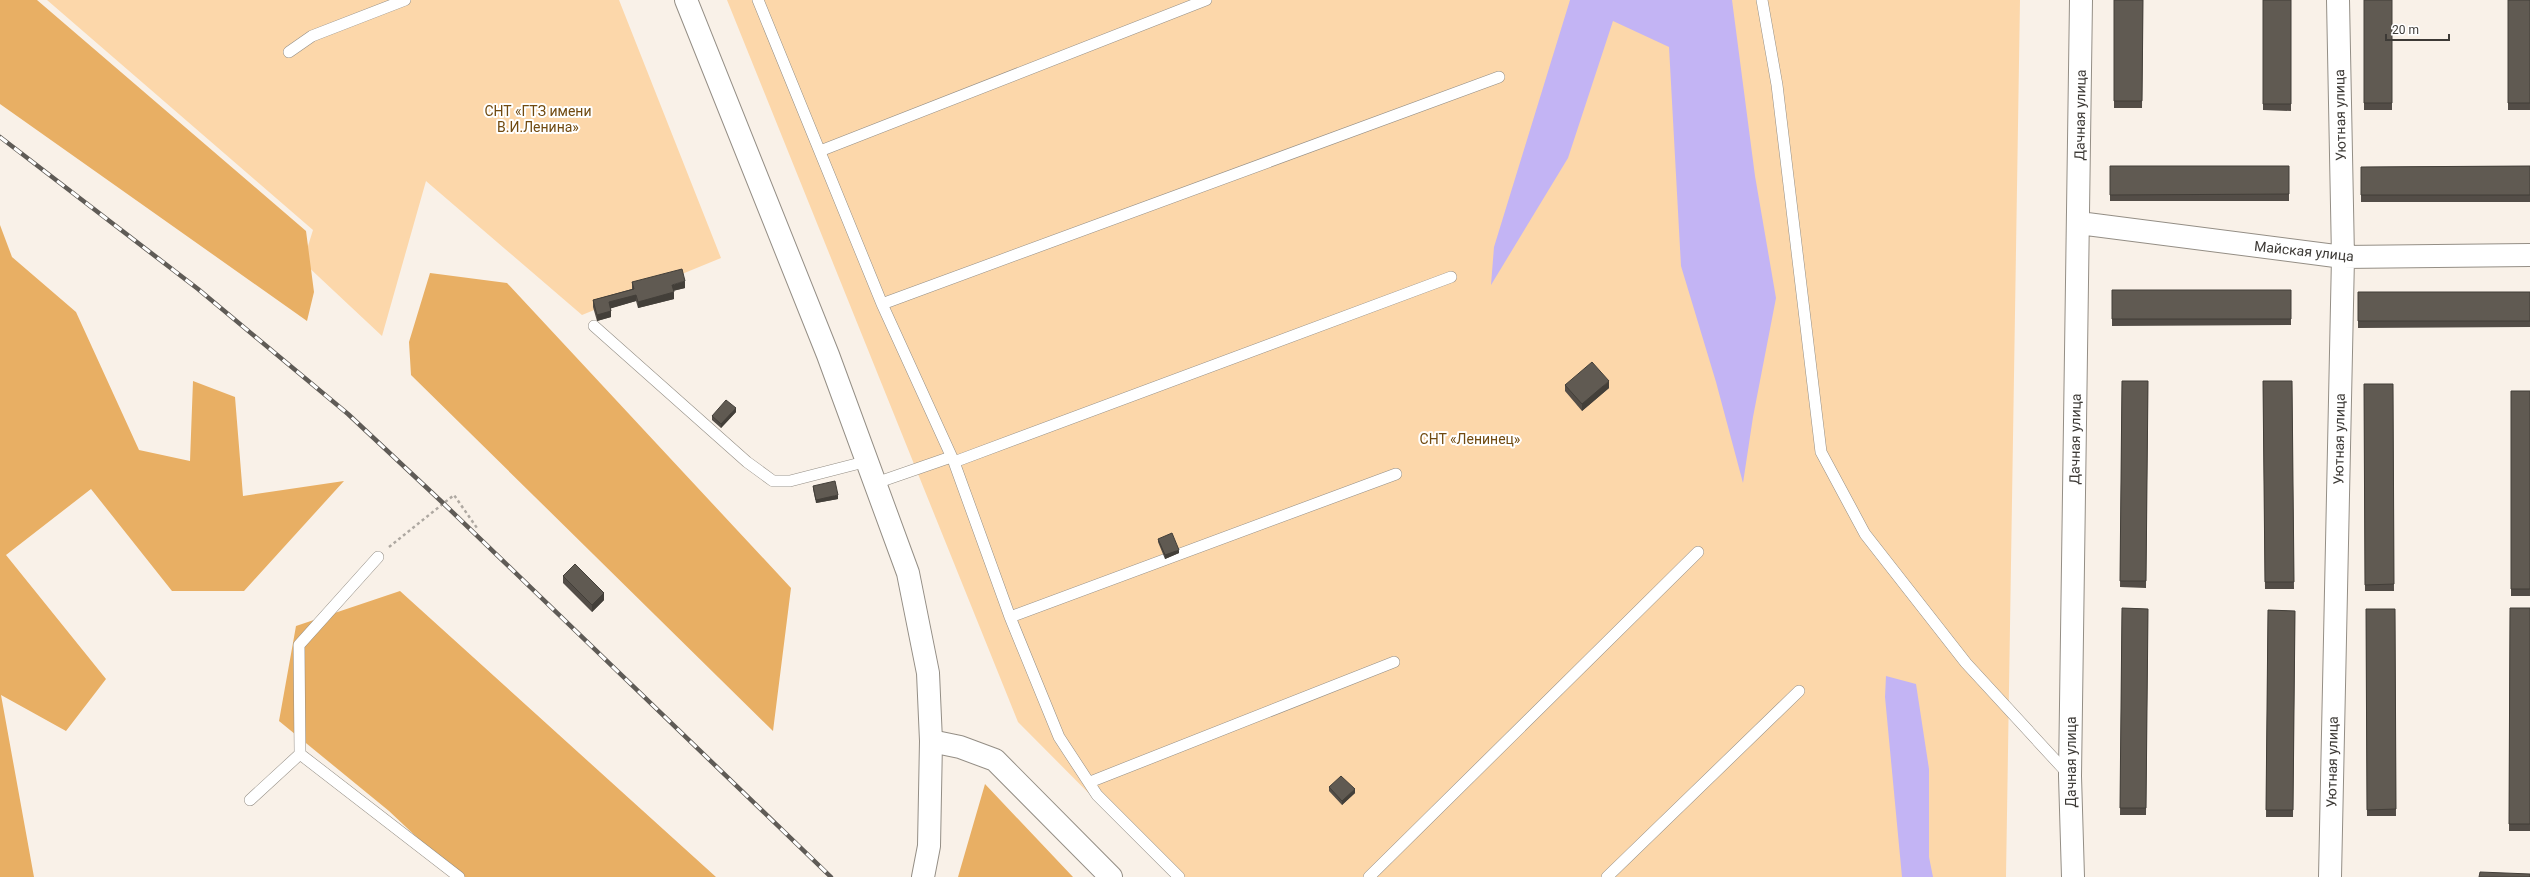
<svg xmlns="http://www.w3.org/2000/svg" width="2530" height="877" font-family="Roboto,sans-serif">
	<rect width="100%" height="100%" fill="#f9f1e8"/>
	<path fill="#fcd7aa" d="M47,0H619L721,258L582,315L426,181L382,336L303,262L313,230Z
		M727,0H2020L2006,877H1172L1018,722Z"/>
	<path fill="#e8af64" d="M0,0H37L306,231L314,292L307,321L0,104Z
		M0,225L12,257L76,312L139,450L190,461L193,381L235,397L243,496L344,481L244,591H172L91,489L6,555L106,679L66,731L1,695L34,877H0Z
		M430,273L507,283L791,588L773,731L411,375L409,342Z
		M400,591L716,877H459L389,811L279,721L296,626Z
		M985,784L1073,877H958Z"/>
	<path fill="#c3b4f4" d="M1570,0H1732L1755,176L1776,298L1753,417L1743,483L1716,382L1681,266L1669,47L1613,21L1568,158L1491,285L1494,247Z
		M1886,676L1916,684L1929,769V857L1933,877H1902L1885,697Z"/>
	<g fill="none" stroke-linecap="round" stroke-linejoin="round">
		<g stroke="#948e85" stroke-width="12">
			<path id="service" d="M758,0L882,304L954,462L1010,617L1059,737L1097,795L1179,877
				M1762,0L1777,85L1821,452L1865,534L1966,663L2069,775
				M289,52L312,36L405,0
				M820,151L1206,0
				M882,304L1499,77
				M594,326L747,462L773,481H790L868,461
				M954,462L1451,277
				M876,483L951,457
				M378,557L299,645L300,754L459,877
				M1010,617L1396,474
				M1090,782L1394,662
				M250,800L300,754
				M1369,877L1698,552
				M1607,877L1799,691"/>
		</g>
		<g stroke="#948e85" stroke-width="24">
			<path id="minor" d="M2079,223L2343,257L2530,255
				M931,741L960,747L995,760L1111,877
				M2073,877L2070,776L2081,0
				M2330,877L2343,257L2338,0"/>
		</g>
		<g stroke="#948e85" stroke-width="24">
			<path id="secondary" d="M686,0L828,355L908,573L928,673L931,741L929,846L923,877"/>
		</g>
		<path stroke="#aea8a1" stroke-width="2.5" stroke-dasharray="3 3" stroke-linecap="butt" d="M389,547L454,495L477,528"/>
		<use href="#service" stroke="#fff" stroke-width="11"/>
		<use href="#minor" stroke="#fff" stroke-width="22"/>
		<use href="#secondary" stroke="#fff" stroke-width="22"/>
		<g stroke="#5f5b56" stroke-width="4.5">
			<path id="rail" d="M0,137L198,289L348,414L443,503L831,877"/>
		</g>
		<use href="#rail" stroke="#fff" stroke-width="3" stroke-dasharray="9" stroke-linecap="butt"/>
	</g>
	<path fill="#534d47" d="M2114,0H2143L2142,108H2114Z
		M2263,0H2291V111L2263,110Z
		M2364,0H2392V110H2364Z
		M2508,0H2530V110H2508Z
		M2110,166H2289V201H2110Z
		M2530,166V202H2361V167Z
		M632,282L685,288L673,291L674,299L638,308L636,301L611,308V317L597,321L593,307V300L632,289Z
		M2112,290H2291V325L2112,326Z
		M2358,292H2530V327L2358,328Z
		M2122,381H2148L2146,588L2120,587Z
		M2263,381H2292L2294,589H2265Z
		M2364,384H2393L2394,591H2365Z
		M1565,385L1609,388L1582,411L1565,391Z
		M2511,391H2530V596H2511Z
		M736,412L721,428L712,420V416Z
		M813,486L838,499L816,503L813,489Z
		M1158,539L1179,553L1165,559L1158,542Z
		M563,576L604,600L592,612L563,583Z
		M2122,608L2148,609L2146,815H2120Z
		M2510,608H2530V831H2509Z
		M2366,609H2395L2396,816H2367Z
		M2268,610L2295,611L2293,817H2266Z
		M1329,787L1355,793L1342,805L1329,791Z"/>
	<path fill="#433f39" d="M685,281V288L672,291V285Z
		M674,292V299L638,308V302Z
		M636,295V301L609,309V302Z
		M611,311V317L597,321V315Z
		M1609,381V388L1582,411V404Z
		M736,408V412L721,428V424Z
		M838,495V499L816,503V500Z
		M1179,550V553L1165,559V555Z
		M604,593V600L592,612V605Z
		M1355,789V793L1342,805V801Z"/>
	<path fill="#605a52" stroke="#433f39" d="M2114,0H2143L2142,101H2114Z
		M2263,0H2291V104H2263Z
		M2364,0H2392V103H2364Z
		M2508,0H2530V103H2508Z
		M2110,166H2289V194L2110,195Z
		M2530,166V195H2361V167Z
		M682,269L685,281L672,285L674,292L638,302L636,295L609,302L611,311L597,315L593,300L634,289L632,282Z
		M2112,290H2291V319H2112Z
		M2358,292H2530V321H2358Z
		M1592,362L1609,381L1582,404L1565,385Z
		M2122,381H2148L2146,581H2120Z
		M2263,381H2292L2294,582H2265Z
		M2364,384H2393L2394,584L2365,585Z
		M2511,391H2530V589H2511Z
		M726,400L736,408L721,424L712,416Z
		M835,481L838,495L816,500L813,486Z
		M1172,533L1179,550L1165,555L1158,539Z
		M575,564L604,593L592,605L563,576Z
		M2122,608L2148,609L2146,808H2120Z
		M2510,608H2530V824H2509Z
		M2366,609H2395L2396,809L2367,810Z
		M2268,610L2295,611L2293,810H2266Z
		M1341,776L1355,789L1342,801L1329,787Z
		M2480,872L2530,874V877H2479Z"/>
	<g text-anchor="middle" dominant-baseline="central" stroke-width="4" stroke-linejoin="round" paint-order="stroke">
		<g font-size="14" fill="#704a10" stroke="#fff">
			<text x="538" y="111">СНТ «ГТЗ имени<tspan x="538" dy="16">В.И.Ленина»</tspan></text>
			<text x="1470" y="439">СНТ «Ленинец»</text>
		</g>
		<g font-size="14" fill="#3d3a36" stroke="#fff">
			<text transform="translate(2080 115) rotate(-89)">Дачная улица</text>
			<text transform="translate(2340 115) rotate(-91)">Уютная улица</text>
			<text transform="translate(2304 251) rotate(6)">Майская улица</text>
			<text transform="translate(2075 439) rotate(-89)">Дачная улица</text>
			<text transform="translate(2339 439) rotate(-89)">Уютная улица</text>
			<text transform="translate(2071 762) rotate(-90)">Дачная улица</text>
			<text transform="translate(2332 762) rotate(-89)">Уютная улица</text>
		</g>
	</g>
	<path d="M2386 34v6h63v-6" fill="none" stroke="#3d3a36" stroke-width="2"/>
	<text x="2392" y="34" font-size="12" fill="#3d3a36" stroke="#ffffff" stroke-width="3" paint-order="stroke">20 m</text>
</svg>
